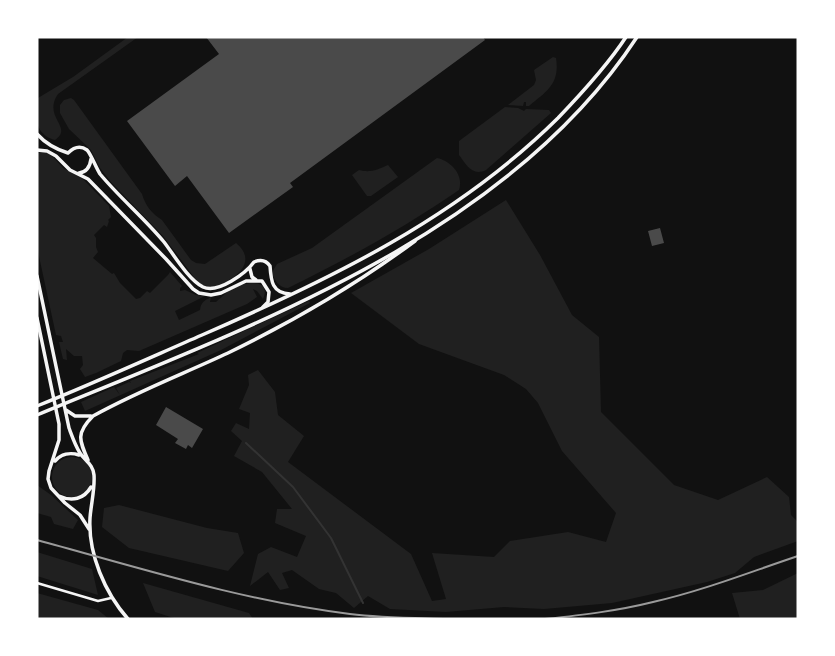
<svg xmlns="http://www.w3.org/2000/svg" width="835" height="656" font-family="'DejaVu Sans',sans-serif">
	<rect width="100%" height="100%" fill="#111"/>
	<path fill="#202020" d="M128,37H138L58,94C42,117 74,127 55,140C35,135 33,114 38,98L73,77Z
		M553,57L556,58C560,84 547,91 529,106H526V102H524L523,106L508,105L534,85L536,80L534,70Z
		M71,98L74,100L142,194C145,205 152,214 162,220L191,260L196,263L205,264L236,243C252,256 246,270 229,280C223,284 215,289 207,287C204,286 200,283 197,281L163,236L111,182L100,168L91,150L69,129L60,113V105L64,100Z
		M505,107L518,108L524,111L526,109L549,110L551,113L486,170C472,177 466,164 459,155V141Z
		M42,152H46L53,157L63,168L83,179L109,206L111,217L108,220L109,221L107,227L104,225L94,235L96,238V247L98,252L93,258L112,274L114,273L120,283L136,299L140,298L147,291L150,293L168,275L170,272L182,286L180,288V291L185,290L196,295L205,296L175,311L179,320L200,310C201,302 204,301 211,297L210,302H216C222,297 227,291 233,288C245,282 272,278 263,299L257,291L253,289L257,297L247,304L139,351L127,350L123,353L121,361L96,373L85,377L80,369L83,365L82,356H74L66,349L67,360L63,359L59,342H63L61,336L56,335L37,247V153Z
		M437,158C451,161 464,175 459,190C404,228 347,259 288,288C279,288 275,281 272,273L274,269L277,264L312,248Z
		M388,165L398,177L371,196H367L352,175L359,170C370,173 377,170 388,165Z
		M506,200L540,255L572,315L599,337L601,412L674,485L718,500L767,477L789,497L791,515L798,522V541L754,557L735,573L707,582L612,603L544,609L504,607L446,612L390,609L368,596L354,608L336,593L319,589L292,570L282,573L289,588L280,590L268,572L250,586L258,554L271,547L297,557L306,536L275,523L277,509H292L262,472L234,456L242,441L231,431L236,423L249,429L250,413L239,409L249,385L248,375L258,370L275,392L278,415L304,436L288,462L411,554L432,601L446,599L432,553L494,557L510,541L568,532L606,542L616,513L562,451L538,403L526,389L504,375L419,344L351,293L429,249Z
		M309,301L310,303L221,350L85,411L81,402L114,387L120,395L116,388L129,382L131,383L130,381L199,354L197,353Z
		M52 477a20 20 0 1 1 40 0a20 20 0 1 1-40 0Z
		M37,485L51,495L78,520L73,529L54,524L51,517L37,513Z
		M119,505L207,528L238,533L244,553L228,571L129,548L102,527L104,508Z
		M37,552L92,569L98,595L37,576Z
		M798,573V619H740L732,593L763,590Z
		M143,583L249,613L253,619H177L155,612Z
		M37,593L98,610L109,619H37Z"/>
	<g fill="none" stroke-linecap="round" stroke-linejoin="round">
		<path stroke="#333" stroke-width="2" d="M246,443L293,487L331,538L363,603"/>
	</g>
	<path fill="#4a4a4a" d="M206,37H483L485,40L290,183L293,187L229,233L187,176L175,186L127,121L219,54Z
		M660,228L664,243L652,246L648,231Z
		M166,407L203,429L192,448L188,445L186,449L175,443L178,439L156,425Z"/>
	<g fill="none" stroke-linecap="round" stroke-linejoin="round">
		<path stroke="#f5f5f5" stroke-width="2.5" d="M37,583L98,601L111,598"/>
		<path stroke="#f5f5f5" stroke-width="3.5" d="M37,134C46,144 55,149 68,153C73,148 80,145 87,150C91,154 96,168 100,174C120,198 144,218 164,242C174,255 188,279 203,287C218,294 246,273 254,262C261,259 266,260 270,266C271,281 272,293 290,294
			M37,150L47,151L56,156L70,170L88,179L166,259L193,289L199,293L211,295L221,293L246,281H262L269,292L268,302L263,307
			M79,173C87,172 90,167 91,159
			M250,269L252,277L256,280
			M37,276L69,428C72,436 75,445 80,453C85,461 93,464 94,475C95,489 91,504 90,518C88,554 105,593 128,619
			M37,318L59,424V440L49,471L48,479L51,488L65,503L80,515L89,529
			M66,410L75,416H91
			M88,460C79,440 76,433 93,416C136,392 183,374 228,353C294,321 357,284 415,241
			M55,461C61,454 70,452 79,455
			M59,496C72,502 84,499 91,487"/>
		<path stroke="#f5f5f5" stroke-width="3.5" d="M37,406C92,384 147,359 202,335C331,279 457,218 558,118C582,93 607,66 626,37
			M37,415C247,328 507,236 637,37"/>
		<path stroke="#9a9a9a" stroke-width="2" d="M37,540C140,568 244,601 350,614C382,618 415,618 447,619
			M545,619C582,615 617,611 653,602C702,591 750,572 798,556"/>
	</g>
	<rect width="835" height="656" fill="none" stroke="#ffffff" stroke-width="77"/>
</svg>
